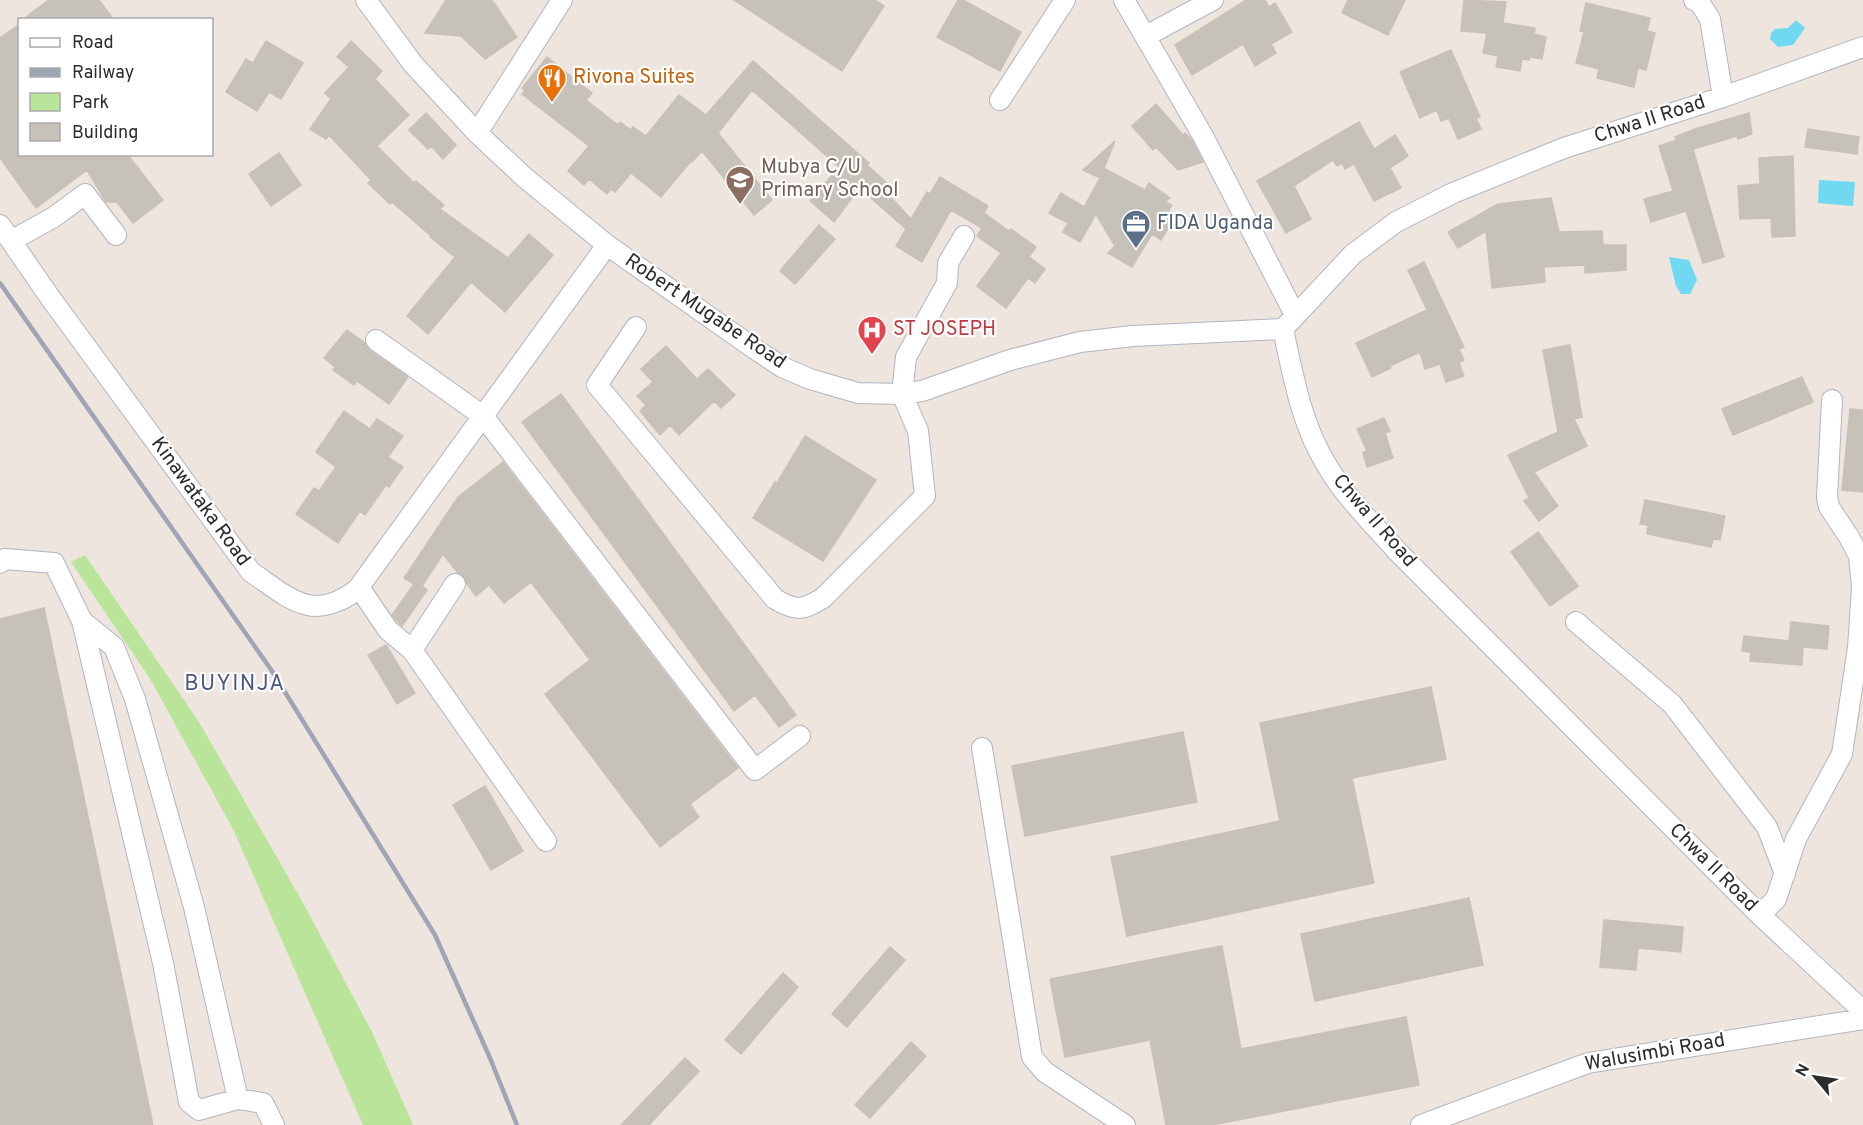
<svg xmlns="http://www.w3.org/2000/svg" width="1863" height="1125" font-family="Overpass,sans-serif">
	<rect width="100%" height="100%" fill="#ede5de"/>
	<path fill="#b9e49a" d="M85,555L199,722L302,901L373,1034L413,1125H363L233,829L149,677L71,562Z"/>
	<path fill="#70d8f0" d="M1796,20L1805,28L1793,45L1778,47L1770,39L1771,33L1775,29L1788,28Z
		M1819,180L1855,182L1853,206L1818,203Z
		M1669,257L1689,260L1697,280L1690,294H1681L1676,286Z"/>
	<path fill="#c6c1b9" stroke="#c9c1b7" stroke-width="1.5" d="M49,0H99L114,20H22Z
		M446,0H492L517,37L485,59L461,36L425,33Z
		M734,0H875L884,6L842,71Z
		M958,0H963L1021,32L1000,71L937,37Z
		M1246,0H1265L1269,7L1275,3L1292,32L1271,44L1276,53L1255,66L1243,44L1192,75L1175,45Z
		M1348,0H1405L1388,35L1342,13Z
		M1464,0L1506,2L1503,23L1535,28L1534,34L1546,37L1542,59L1530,57L1529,60L1522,59L1520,71L1496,67L1498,56L1483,53L1487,33L1461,31Z
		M1586,3L1650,18L1647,31L1655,33L1646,70L1638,68L1634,87L1597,78L1599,69L1576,63L1584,32L1580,31Z
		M20,24V154H127L163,200L133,223L117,202H106L87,170L36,208L0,158V38Z
		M266,41L303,63L281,99L269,92L257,111L226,92L246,59L253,63Z
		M351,41L382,71L375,79L409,115L377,146L414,183L416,181L444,205L440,209L508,258L529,234L553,255L505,312L471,282L428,334L407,316L455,257L430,237L431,236L392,202L390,204L368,183L371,180L329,135L326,139L310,129L331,99L325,93L349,67L337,57Z
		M1451,50L1480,117L1476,118L1481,129L1458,139L1449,118L1441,121L1437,110L1420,118L1400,72Z
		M547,57L592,93L586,100L618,125L620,122L631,130L633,127L646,136L679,95L706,115L753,61L869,163L867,165L890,186L885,191L911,219L927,192L930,194L940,177L988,206L984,213L1009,231L1011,229L1036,247L1029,257L1045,269L1035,283L1028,278L1006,308L977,286L1001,253L977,236L982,228L951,210L922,262L896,246L906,229L863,191L861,194L857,191L834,222L810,201L839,167L752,90L718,133L772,200L754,215L702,151L692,162L691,161L661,197L631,173L615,192L611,189L607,194L589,179L584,185L568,171L589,146L522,94L525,90L522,88Z
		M1156,104L1183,135L1185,133L1191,139L1203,162L1178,170L1156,147L1153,150L1132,126Z
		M426,113L456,145L443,159L431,146L428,149L409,130Z
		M1749,113L1752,134L1738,139L1737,136L1693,149L1724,257L1703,263L1686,211L1651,222L1644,199L1673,191L1659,146L1676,140L1675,137L1695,129Z
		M1359,122L1374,149L1395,135L1408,156L1390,168L1401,188L1374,201L1354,164L1345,169L1342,163L1337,166L1333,160L1294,186L1311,219L1286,233L1257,181Z
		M1808,129L1859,137L1857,154L1805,147Z
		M1115,141L1100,178L1083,170Z
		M279,153L301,185L271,206L249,174Z
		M1793,156L1795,236L1772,237L1771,218L1740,219L1738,186L1760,184L1759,158Z
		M1105,169L1145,190L1149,183L1170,198L1165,202L1172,205L1168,211L1175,217L1161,240L1152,234L1132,267L1108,253L1115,246L1096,214L1080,242L1063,232L1068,223L1049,213L1061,193L1084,207Z
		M1551,198L1559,232L1602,231L1603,245H1626V270L1585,273V265L1544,267L1545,282L1492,288L1486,231L1458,248L1448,232L1498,204Z
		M819,225L835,239L795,284L780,271Z
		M1424,262L1464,347L1459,349L1464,360L1459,363L1464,376L1446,382L1440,364L1425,369L1420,352L1390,366L1391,368L1372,377L1356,343L1427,310L1408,270Z
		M347,330L365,343L369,350L408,377L389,404L357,381L354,385L333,370L335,367L324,358Z
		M1570,345L1582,417L1574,419L1587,446L1534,472L1558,506L1539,521L1524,501L1529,498L1508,455L1558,432L1543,350Z
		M666,346L697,379L708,369L735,395L721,408L714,401L679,435L670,425L660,435L640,411L646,405L637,396L653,382L641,369Z
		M1802,377L1813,402L1733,435L1722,409Z
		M561,394L796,715L779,727L755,695L734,711L522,422Z
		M1850,409L1863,410V492L1842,490Z
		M344,411L370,429L377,419L403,436L388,457L403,467L389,487L386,485L365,515L360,511L338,543L296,514L314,488L319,491L336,467L316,452Z
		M1384,418L1390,431L1385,433L1393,458L1367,467L1363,453L1367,451L1357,429Z
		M805,436L876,480L823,561L753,518L775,482L777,483Z
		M503,462L738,768L690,804L699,817L660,847L545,694L590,660L531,582L504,603L489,585L476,596L467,584L465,578L458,573L443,554L422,586L427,590L402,626L392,615L414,584L404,578L458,497Z
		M1645,500L1725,516L1720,540L1713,539L1711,547L1647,534L1648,525L1640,524Z
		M1538,532L1578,586L1550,606L1511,552Z
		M44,608L153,1125H0V619Z
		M1791,622L1829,626L1827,649L1803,647L1802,665L1750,661L1751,652L1742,651L1744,636L1789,641Z
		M386,645L415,693L397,704L368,655Z
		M1431,687L1446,759L1352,778L1374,883L1127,936L1111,857L1280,821L1260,723Z
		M1183,732L1197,802L1025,836L1012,766Z
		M485,786L523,851L491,870L453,805Z
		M1469,898L1483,965L1315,1001L1301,934Z
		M1604,920L1683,927L1681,952L1638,948L1636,970L1600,967Z
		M1222,946L1241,1049L1406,1017L1419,1085L1212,1125H1166L1150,1040L1065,1057L1050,979Z
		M890,947L905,960L847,1027L832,1014Z
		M783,973L798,987L741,1054L725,1040Z
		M911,1042L926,1056L870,1118L855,1105Z
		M685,1058L699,1071L649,1125H621Z"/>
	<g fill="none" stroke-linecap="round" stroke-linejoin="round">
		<g stroke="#b2b5bf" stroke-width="22">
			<path id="minor" d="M366,0L413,64L477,133L524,177L607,245L755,349L782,367L810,379L858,393L902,394L922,391L1010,360L1080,342L1133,336L1283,329
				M1124,0L1203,136L1295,315
				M1694,0L1700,3L1710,19L1723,97
				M1146,36L1213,0
				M1000,100L1065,0
				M477,133L562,0
				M0,225L49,296L251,572C268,583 288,601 308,605C324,609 348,599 359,587L607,245
				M11,241L54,217L85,194L116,235
				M636,327L597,385L775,599C797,612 803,610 823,598L925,496L918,431L902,394L906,357L947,283L948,263L964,236
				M1283,329C1293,375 1301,423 1326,464C1345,497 1373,524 1398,552L1760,915L1863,1011
				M1283,329L1353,254L1396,222L1453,193L1564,148L1723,97L1863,47
				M376,340L483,416L755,770L800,736
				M0,563L5,559L54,563L82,621L163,963L189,1102L199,1110L238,1099L263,1103L274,1125
				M359,587L388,630L412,650L455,584
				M82,621L114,647L135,699L194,907L238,1099
				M1576,622L1672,704L1767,827L1785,874
				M412,650L546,841
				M982,748L1032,1057L1045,1072L1125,1125
				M1760,915L1776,899L1796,839L1842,754L1858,648L1862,587L1859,556L1849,537L1829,507L1827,497L1832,400
				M1421,1125L1588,1063L1863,1019"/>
		</g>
		<use href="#minor" stroke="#fff" stroke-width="20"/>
		<path stroke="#a0a5b6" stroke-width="4.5" d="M0,283L272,671L435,935L490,1058L517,1125"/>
	</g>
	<defs>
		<g id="restaurant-pin" transform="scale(1.5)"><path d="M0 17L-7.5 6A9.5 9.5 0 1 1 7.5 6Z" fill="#e8710a" stroke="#fff"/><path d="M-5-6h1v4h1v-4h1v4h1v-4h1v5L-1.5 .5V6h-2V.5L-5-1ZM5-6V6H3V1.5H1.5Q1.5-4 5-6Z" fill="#fff"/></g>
		<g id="school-pin" transform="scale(1.5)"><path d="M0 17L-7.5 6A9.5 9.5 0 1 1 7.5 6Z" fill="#8d6e63" stroke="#fff"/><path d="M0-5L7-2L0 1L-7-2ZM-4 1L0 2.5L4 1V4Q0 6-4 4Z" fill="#fff"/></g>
		<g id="office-pin" transform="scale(1.5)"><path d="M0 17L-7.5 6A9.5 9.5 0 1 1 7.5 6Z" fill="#5c6f8a" stroke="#fff"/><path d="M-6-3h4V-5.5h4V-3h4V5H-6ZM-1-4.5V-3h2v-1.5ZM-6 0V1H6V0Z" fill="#fff"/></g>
		<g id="hospital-pin" transform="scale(1.5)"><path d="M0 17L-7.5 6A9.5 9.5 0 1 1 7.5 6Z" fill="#e0444e" stroke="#fff"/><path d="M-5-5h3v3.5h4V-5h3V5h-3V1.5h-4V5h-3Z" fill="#fff"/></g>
	</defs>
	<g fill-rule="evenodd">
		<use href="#restaurant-pin" x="552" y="78"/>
		<use href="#school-pin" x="740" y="180"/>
		<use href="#office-pin" x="1136" y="224"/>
		<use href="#hospital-pin" x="872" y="330"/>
	</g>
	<g text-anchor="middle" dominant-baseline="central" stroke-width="4.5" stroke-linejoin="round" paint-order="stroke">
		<g font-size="20" fill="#c56008" stroke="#fff" text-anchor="start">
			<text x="573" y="78">Rivona Suites</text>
		</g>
		<g font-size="20" fill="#2c2c2c" stroke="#fff">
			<text transform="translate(1650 120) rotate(-18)">Chwa II Road</text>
			<text transform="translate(705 312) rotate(34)">Robert Mugabe Road</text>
			<text transform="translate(200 502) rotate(54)">Kinawataka Road</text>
			<text transform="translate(1374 521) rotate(49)">Chwa II Road</text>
			<text transform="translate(1713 868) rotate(45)">Chwa II Road</text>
			<text transform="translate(1655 1053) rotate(-10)">Walusimbi Road</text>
		</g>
		<g font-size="20" fill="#785e54" stroke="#fff" text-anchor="start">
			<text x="761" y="168">Mubya C/U<tspan x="761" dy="23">Primary School</tspan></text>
		</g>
		<g font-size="20" fill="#4e5e75" stroke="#fff" text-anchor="start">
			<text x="1157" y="224">FIDA Uganda</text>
		</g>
		<g font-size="20" fill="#be3a42" stroke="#fff" text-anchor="start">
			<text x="893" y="330">ST JOSEPH</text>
		</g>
		<g font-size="22" letter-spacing="1.5" fill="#4b587d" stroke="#fff">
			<text x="235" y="684">BUYINJA</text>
		</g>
	</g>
	<rect x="18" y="18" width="195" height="138" fill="#ffffff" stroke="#ababab" stroke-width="1.5"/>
	<rect x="30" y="38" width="30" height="9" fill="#ffffff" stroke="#ababab" stroke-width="1.5"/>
	<text x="72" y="48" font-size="18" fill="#2c2c2c">Road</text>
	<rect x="30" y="68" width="30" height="9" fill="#a0a5b6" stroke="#ababab" stroke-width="1.5"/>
	<text x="72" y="78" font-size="18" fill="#2c2c2c">Railway</text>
	<rect x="30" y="93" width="30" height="18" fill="#b9e49a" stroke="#ababab" stroke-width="1.5"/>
	<text x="72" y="108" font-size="18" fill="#2c2c2c">Park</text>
	<rect x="30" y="123" width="30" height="18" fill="#c6c1b9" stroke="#ababab" stroke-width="1.5"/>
	<text x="72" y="138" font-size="18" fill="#2c2c2c">Building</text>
	<g transform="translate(1815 1077) rotate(299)" stroke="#ffffff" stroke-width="4.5" paint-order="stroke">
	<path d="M0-4.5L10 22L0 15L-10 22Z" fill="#2c2c2c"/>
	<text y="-9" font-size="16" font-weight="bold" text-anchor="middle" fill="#2c2c2c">N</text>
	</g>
</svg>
